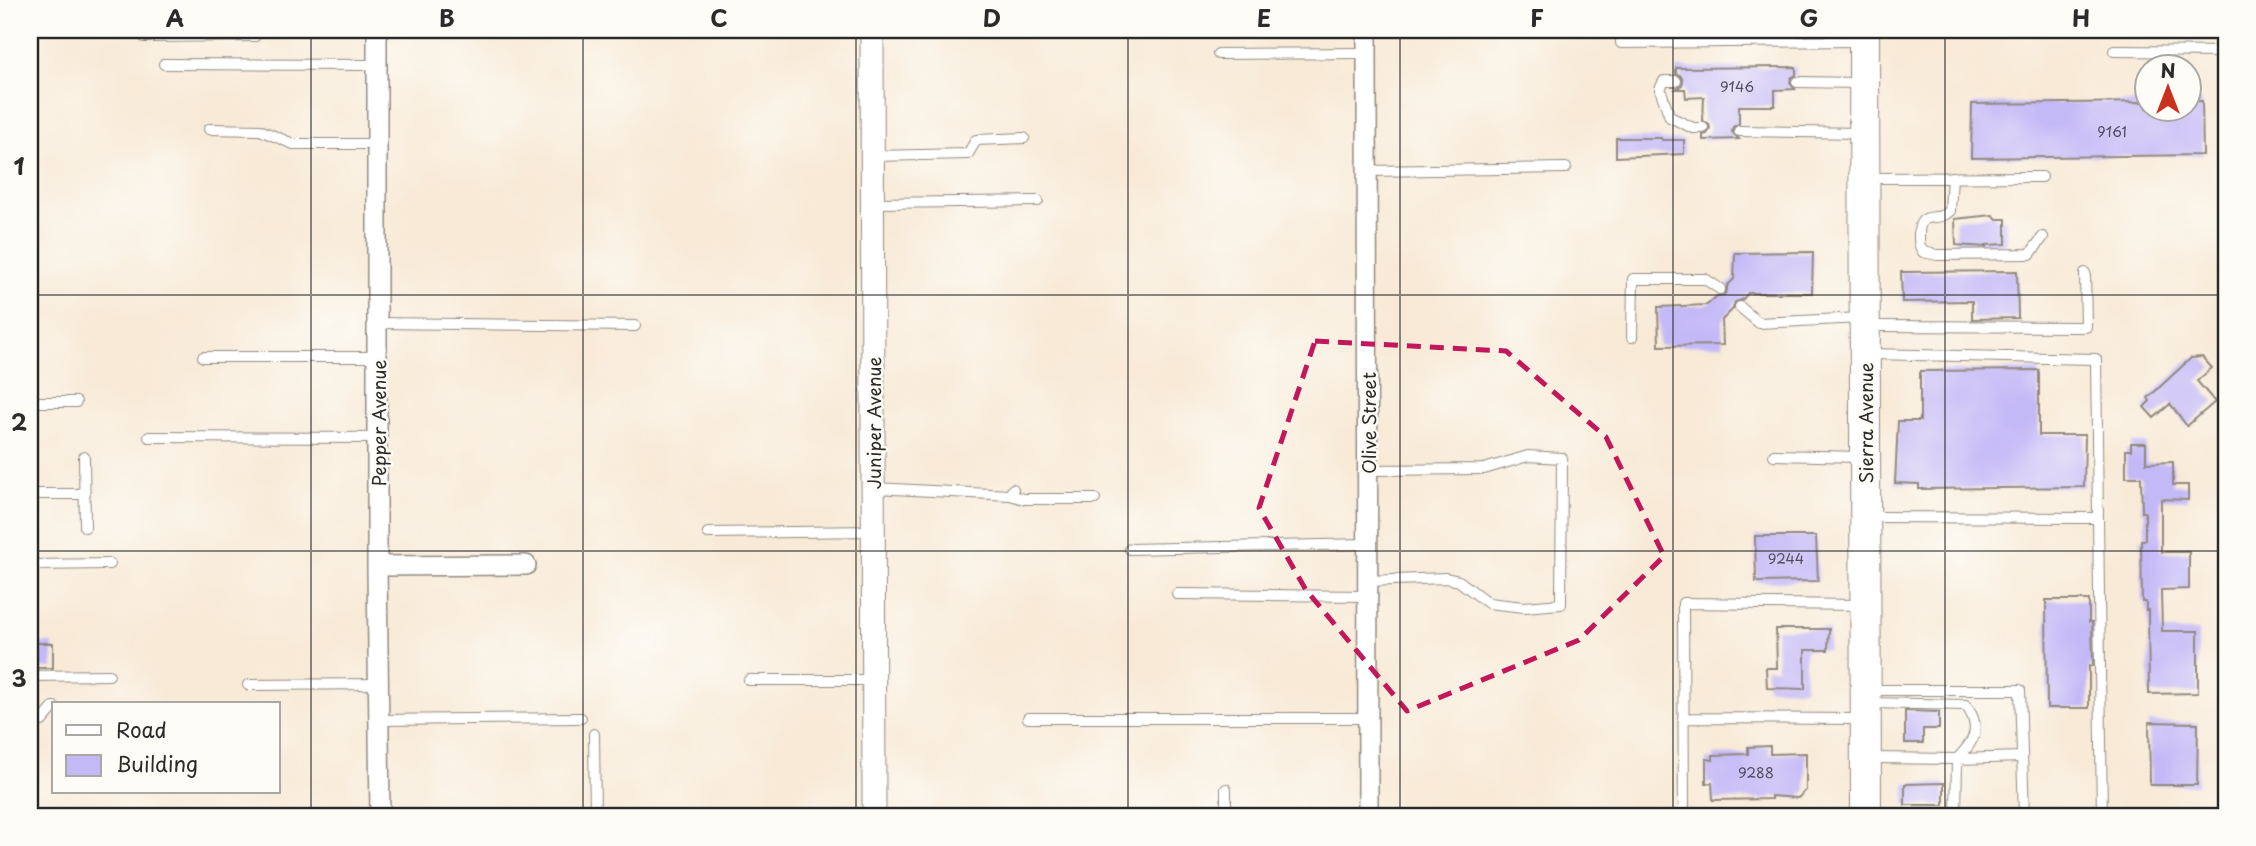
<svg xmlns="http://www.w3.org/2000/svg" width="2256" height="846" font-family="'Playpen Sans',sans-serif">
	<rect width="100%" height="100%" fill="#fdfcf7"/>
	<filter id="ink" filterUnits="userSpaceOnUse"><feTurbulence type="fractalNoise" baseFrequency=".0143" numOctaves="2"/><feDisplacementMap in="SourceGraphic" scale="14" xChannelSelector="R" yChannelSelector="G"/><feConvolveMatrix kernelMatrix="1 2 1 2 8 2 1 2 1" color-interpolation-filters="sRGB"/></filter>
	<filter id="wash" filterUnits="userSpaceOnUse"><feTurbulence type="fractalNoise" baseFrequency=".00686" numOctaves="4" result="noise"/><feDisplacementMap in="SourceGraphic" scale="28" xChannelSelector="R" yChannelSelector="G"/><feGaussianBlur stdDeviation="1.57" result="paint"/><feColorMatrix in="noise" values="0 0 0 0 0 0 0 0 0 0 0 0 0 0 0 0 0 1.4 0 .05"/><feComposite in="paint" operator="in"/></filter>
	<g filter="url(#wash)">
		<rect width="100%" height="100%" fill="#f8ead7"/>
		<g id="blocks">
			<path fill="#c4b9f7" d="M1796,67V75L1791,78L1790,83L1795,89L1775,90V106H1739V124L1733,127L1732,132L1739,139L1703,140V135L1707,134L1710,129L1709,124L1703,121L1704,97L1686,98L1685,89H1676L1682,85L1683,80L1680,75L1676,74V68Z
				M2189,101H2202L2203,155L1971,158L1972,104L2147,102V108H2189Z
				M1616,138H1661L1662,140H1684V154L1616,157Z
				M1993,215L1997,219H2006V244L1986,245V247L1956,245L1955,219Z
				M1813,252L1812,293H1748L1742,300L1735,302L1733,309L1722,320L1723,345L1659,346L1658,307L1707,305L1717,296L1724,295L1727,290V286L1734,279L1735,253Z
				M2017,271L2018,318L1972,319V301L1902,302L1901,272Z
				M2202,357L2212,368L2197,381L2215,402L2187,426L2170,404L2154,418L2144,407L2150,401L2148,398L2191,358Z
				M2039,370V435H2085L2084,487L1919,489V484L1895,483L1898,421H1920V371Z
				M2131,443H2146V463L2173,462V485H2188V500L2161,499V552H2189V589L2161,590L2162,631H2198V693L2149,694L2148,610H2146V602H2142L2141,540H2145V512H2142L2141,477H2126V450H2131Z
				M1755,536H1816L1818,581L1756,582Z
				M2046,600H2089V622H2092L2093,666H2089V708H2047Z
				M1776,629H1829L1828,650H1805V689L1767,688L1766,668H1777Z
				M30,643H53V668H30Z
				M1905,711L1939,712V729H1923V743H1905Z
				M2149,722L2198,723L2197,785H2150Z
				M1770,746V754L1806,753V790L1798,798L1771,796V799L1713,800L1712,783H1706V759L1713,760V755L1748,754V747Z
				M1944,783V805H1905V784Z"/>
		</g>
	</g>
	<g filter="url(#ink)">
		<use href="#blocks" fill-opacity="0" stroke="#928a81" stroke-width="2"/>
		<g fill="none" stroke-linecap="round" stroke-linejoin="round">
			<g stroke="#928a81" stroke-width="12">
				<path id="service" d="M144,30V37L255,36
					M1621,30V43L1860,41
					M2114,51L2226,52
					M1218,54L1367,53
					M164,64L377,65
					M1676,81H1664L1660,89L1670,117L1693,128H1703
					M1797,82L1859,83
					M209,129L260,130L293,144H377
					M1739,131L1860,133
					M873,156L968,154L976,140L1024,138
					M1367,171L1566,168
					M1952,177L1950,211C1937,224 1919,208 1919,235C1919,243 1919,246 1923,252L1937,255L2030,254L2043,237
					M1869,178L2042,177
					M873,203L1038,201
					M1740,307L1759,323L1861,318
					M378,323L635,326
					M1869,326L2086,327L2085,273
					M1632,337L1633,279H1705L1720,289
					M1869,354L2096,359L2098,518
					M203,357H377
					M30,402H76
					M149,437L378,438
					M1774,455L1861,457
					M84,457L85,527
					M1368,470L1484,469L1528,456L1562,458L1561,604L1524,607L1488,603L1459,581L1446,578L1368,581
					M874,488L1010,495L1013,489
					M30,494H85
					M1010,495L1024,499H1095
					M1868,517L2098,518L2102,816
					M708,533L873,531
					M1130,549L1368,544
					M30,565L110,564
					M1177,594L1368,596
					M30,676L109,675
					M749,680H873
					M248,685L379,684
					M1870,690H2020L2024,816
					M1869,703L1966,705C1982,728 1975,741 1957,759
					M1028,718H1368
					M1683,718L1861,719
					M379,720L581,718
					M30,722L42,721L54,707
					M594,734L595,816
					M1871,758L1957,759L1956,816
					M1957,759L2021,757
					M1226,789V816
					M1684,816L1683,603L1862,605"/>
			</g>
			<g stroke="#928a81" stroke-width="22">
				<path id="minor" d="M377,30V566L380,816
					M1367,30L1368,816
					M377,566L526,565"/>
			</g>
			<g stroke="#928a81" stroke-width="25">
				<path id="tertiary" d="M872,30L874,816"/>
			</g>
			<g stroke="#928a81" stroke-width="32">
				<path id="primary" d="M1864,30L1866,816"/>
			</g>
			<use href="#service" stroke="#fff" stroke-width="10"/>
			<use href="#minor" stroke="#fff" stroke-width="19"/>
			<use href="#tertiary" stroke="#fff" stroke-width="23"/>
			<use href="#primary" stroke="#fff" stroke-width="30"/>
		</g>
	</g>
	<path fill="none" stroke="#c2185b" stroke-width="5" stroke-dasharray="14 9" stroke-linejoin="round" d="M1315,341L1506,351L1606,437L1664,556L1579,640L1407,711L1306,590L1259,508Z"/>
	<path fill="none" stroke="#2b2b2b" stroke-width="2" stroke-opacity="0.55" d="M311,30V816M583,30V816M856,30V816M1128,30V816M1400,30V816M1673,30V816M1945,30V816M30,295H2226M30,551H2226"/>
	<g text-anchor="middle" dominant-baseline="central" stroke-width="5" stroke-linejoin="round" paint-order="stroke">
		<g font-size="14" fill="#514e5e">
			<text x="1737" y="86">9146</text>
			<text x="2112" y="131">9161</text>
			<text x="1786" y="558">9244</text>
			<text x="1756" y="772">9288</text>
		</g>
		<g font-size="18" fill="#2b2b2b" stroke="#fdfcf7">
			<text transform="translate(378 423) rotate(-90)">Pepper Avenue</text>
			<text transform="translate(873 423) rotate(-90)">Juniper Avenue</text>
			<text transform="translate(1368 423) rotate(-90)">Olive Street</text>
			<text transform="translate(1865 423) rotate(-90)">Sierra Avenue</text>
		</g>
	</g>
	<rect width="2256" height="846" fill="none" stroke="#fdfcf7" stroke-width="77"/>
	<rect x="52" y="702" width="228" height="91" fill="#fdfcf7" stroke="#a9a8a5" stroke-width="2"/>
	<rect x="66" y="725" width="35" height="10" fill="#ffffff" stroke="#a9a8a5" stroke-width="2"/>
	<text x="116" y="738" font-size="21" fill="#2b2b2b">Road</text>
	<rect x="66" y="755" width="35" height="21" fill="#c4b9f7" stroke="#a9a8a5" stroke-width="2"/>
	<text x="116" y="772" font-size="21" fill="#2b2b2b">Building</text>
	<g transform="translate(2168 88)"><circle r="33" fill="#fdfcf7" stroke="#a9a8a5" stroke-width="2"/>
	<path d="M0-5L12 26L0 18L-12 26Z" fill="#c8321e"/>
	<text y="-10" font-size="19" font-weight="bold" text-anchor="middle" fill="#2b2b2b">N</text>
	</g>
	<rect x="38" y="38" width="2180" height="770" fill="none" stroke="#2b2b2b" stroke-width="2.5"/>
	<g font-size="23" text-anchor="middle" font-weight="bold" fill="#2b2b2b">
		<text x="175" y="27">A</text>
		<text x="447" y="27">B</text>
		<text x="719" y="27">C</text>
		<text x="992" y="27">D</text>
		<text x="1264" y="27">E</text>
		<text x="1537" y="27">F</text>
		<text x="1809" y="27">G</text>
		<text x="2081" y="27">H</text>
		<text x="19" y="175">1</text>
		<text x="19" y="431">2</text>
		<text x="19" y="687">3</text>
	</g>
</svg>
